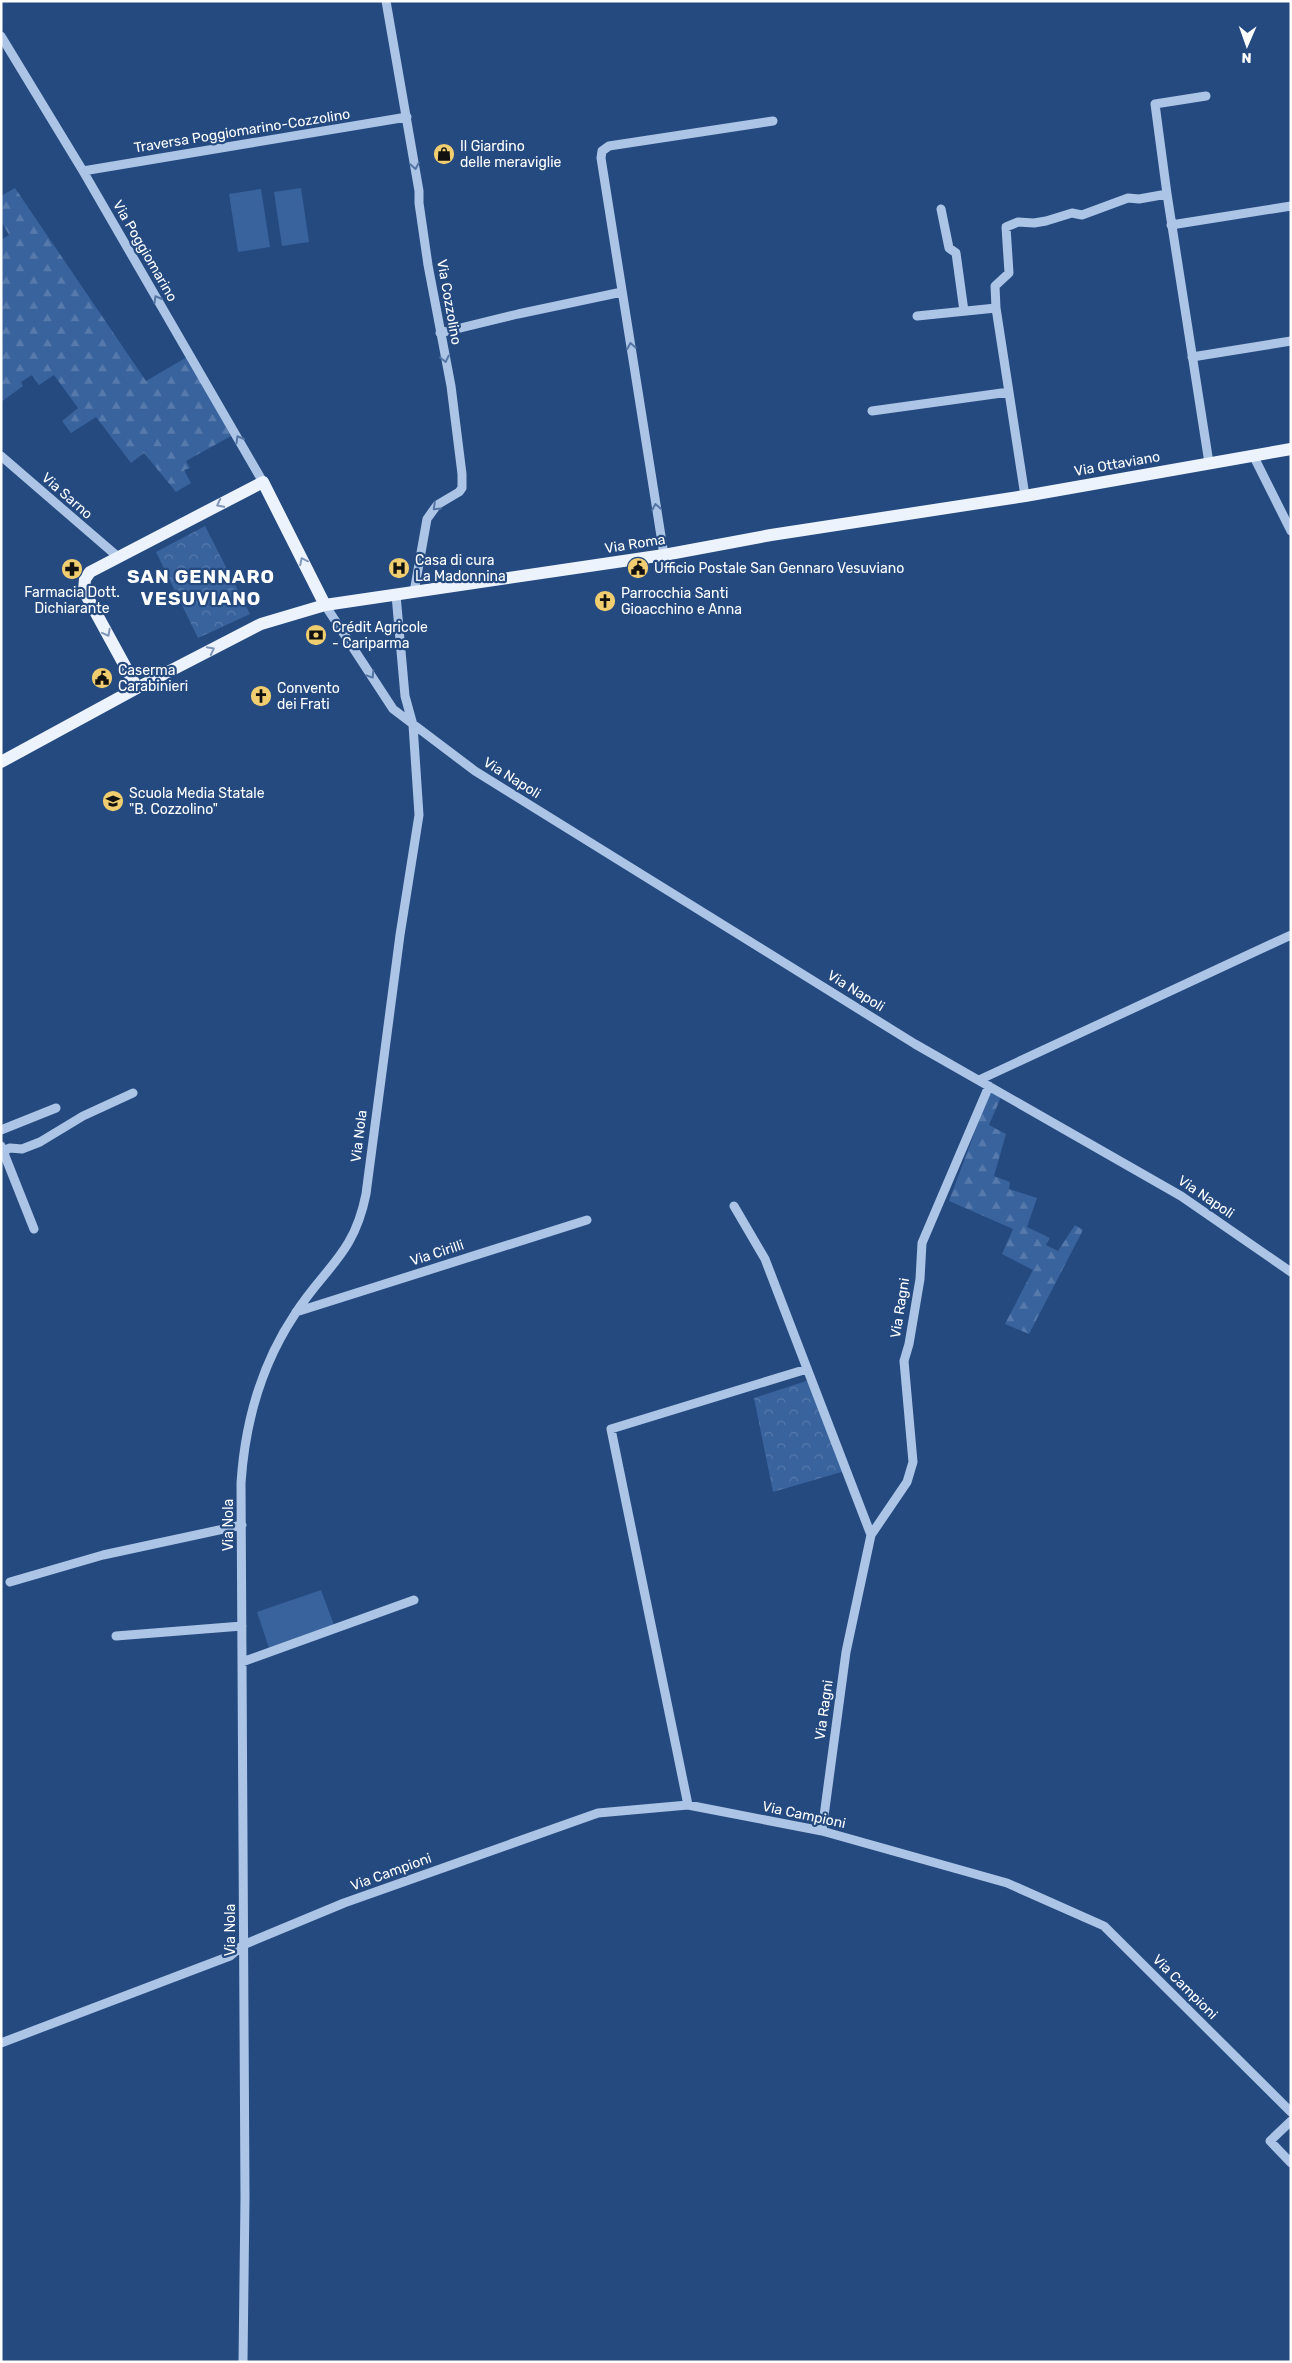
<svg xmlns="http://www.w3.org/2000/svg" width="1292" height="2363" font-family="Rubik,sans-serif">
	<defs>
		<pattern id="forest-firs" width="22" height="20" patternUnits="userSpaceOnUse" patternTransform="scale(1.25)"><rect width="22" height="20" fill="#39639d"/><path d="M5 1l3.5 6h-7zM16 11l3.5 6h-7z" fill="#577aac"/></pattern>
		<pattern id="park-crowns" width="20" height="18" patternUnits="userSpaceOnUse" patternTransform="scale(1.25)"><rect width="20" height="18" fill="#39639d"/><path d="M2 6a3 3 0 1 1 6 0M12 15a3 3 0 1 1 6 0" fill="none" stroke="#577aac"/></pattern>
	</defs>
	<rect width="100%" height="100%" fill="#254a80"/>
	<path fill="url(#forest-firs)" d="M15,188L146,381L187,357L231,436L186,461L190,468L184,470L191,483L176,492L144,453L131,463L96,417L71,433L62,421L78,408L54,375L39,385L32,375L21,382L23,386L1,402V240L9,235L1,221V196Z
		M990,1091L1001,1097L989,1125L1006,1134L994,1176L1010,1182L1009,1189L1037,1198L1027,1227L1050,1238L1046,1245L1058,1251L1075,1225L1083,1230L1029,1334L1005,1324L1033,1270L1002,1254L1013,1229L949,1201Z"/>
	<path fill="url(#park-crowns)" d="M205,526L250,614L198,638L156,552Z
		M809,1380L845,1471L773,1492L754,1398Z"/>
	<path fill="#39639d" d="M301,188L309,242L282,246L274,192Z
		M261,189L270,247L238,252L229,194Z
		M321,1590L334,1625L269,1648L257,1612Z"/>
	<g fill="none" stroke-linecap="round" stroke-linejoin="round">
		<path stroke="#acc5e6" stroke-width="9" d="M386,1L419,191V203L428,265L451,386L462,474V488L459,492L437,505L427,519L414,592
			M1,36L83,171L263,482
			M1206,96L1155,104L1167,194L1209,463
			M83,171L407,117
			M941,209L949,248L956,253L964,311
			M1171,225L1291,206
			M917,316L996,308
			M440,333L518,314L622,292
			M1192,357L1291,341
			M872,411L1009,392
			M1253,455L1291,531
			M1,456L117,556
			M1025,496L996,308L995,286L1009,273L1006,227L1018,222L1034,223L1046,221L1072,213L1082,215L1128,198L1139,199L1167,194
			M664,555L601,158L602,151L609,146L773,121
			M325,605L393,709L475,771L915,1044L1181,1196L1291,1272
			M979,1080L1291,935
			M1,1130L56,1108
			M1,1146L3,1151L10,1148L22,1149L40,1142L83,1116L133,1093
			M3,1151L34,1229
			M734,1206L765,1259L871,1535L846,1652L822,1831
			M296,1312L587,1220
			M871,1535L907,1482L913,1462L904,1361L909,1344L920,1279L922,1243L989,1086
			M10,1582L103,1555L242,1525
			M116,1636L242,1626
			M242,1662L414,1600
			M688,1805L611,1429L807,1369
			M1,2043L230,1956L243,1945L344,1903L598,1813L688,1805L822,1831L1007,1883L1104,1926L1291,2112
			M1291,2121L1270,2141L1291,2163
			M243,2362L245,2198L241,1483C245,1422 261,1365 295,1314C325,1267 354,1255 366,1194L400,935L419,815L413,725L405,696L396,595"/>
		<path stroke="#edf3fd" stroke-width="12" d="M137,688L84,591L85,579L90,572L263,482L325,605
			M1,762L137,688L261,624L325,605L664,555L771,535L1025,496L1291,449"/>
	</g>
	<defs><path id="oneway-chevron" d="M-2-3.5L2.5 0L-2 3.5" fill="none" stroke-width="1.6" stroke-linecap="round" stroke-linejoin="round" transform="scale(1.25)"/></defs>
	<g stroke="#5475a4">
		<use href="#oneway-chevron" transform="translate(415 166) rotate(80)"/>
		<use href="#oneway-chevron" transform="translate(157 299) rotate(-120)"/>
		<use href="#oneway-chevron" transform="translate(631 346) rotate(-99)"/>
		<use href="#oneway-chevron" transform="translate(445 359) rotate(78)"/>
		<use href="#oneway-chevron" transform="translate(239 439) rotate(-120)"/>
		<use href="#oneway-chevron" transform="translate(436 507) rotate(137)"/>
		<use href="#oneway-chevron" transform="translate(656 507) rotate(-100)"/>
		<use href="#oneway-chevron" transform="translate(371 675) rotate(57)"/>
	</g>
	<g stroke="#7f96b8">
		<use href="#oneway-chevron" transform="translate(220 504) rotate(153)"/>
		<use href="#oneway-chevron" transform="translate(303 561) rotate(-116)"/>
		<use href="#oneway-chevron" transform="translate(107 633) rotate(62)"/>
		<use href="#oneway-chevron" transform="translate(211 650) rotate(-27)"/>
	</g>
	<defs>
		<g id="shop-disc" transform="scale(1.125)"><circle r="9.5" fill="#f0ce70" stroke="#254a80"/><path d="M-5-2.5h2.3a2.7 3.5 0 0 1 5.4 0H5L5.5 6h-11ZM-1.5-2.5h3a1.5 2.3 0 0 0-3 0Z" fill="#111"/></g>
		<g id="hospital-disc" transform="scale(1.125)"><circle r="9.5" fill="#f0ce70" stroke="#254a80"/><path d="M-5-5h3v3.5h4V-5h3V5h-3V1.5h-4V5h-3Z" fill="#111"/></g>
		<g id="civic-disc" transform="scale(1.125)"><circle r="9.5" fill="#f0ce70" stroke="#254a80"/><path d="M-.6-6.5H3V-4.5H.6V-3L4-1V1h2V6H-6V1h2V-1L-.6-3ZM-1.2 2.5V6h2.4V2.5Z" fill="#111"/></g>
		<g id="pharmacy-disc" transform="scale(1.125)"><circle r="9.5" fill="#f0ce70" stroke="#254a80"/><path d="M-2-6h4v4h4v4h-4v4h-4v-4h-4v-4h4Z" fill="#111"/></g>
		<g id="church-disc" transform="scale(1.125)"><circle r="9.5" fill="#f0ce70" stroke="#254a80"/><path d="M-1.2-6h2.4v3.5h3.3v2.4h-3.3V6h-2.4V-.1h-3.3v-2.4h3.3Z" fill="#111"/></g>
		<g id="bank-disc" transform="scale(1.125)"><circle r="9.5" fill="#f0ce70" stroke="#254a80"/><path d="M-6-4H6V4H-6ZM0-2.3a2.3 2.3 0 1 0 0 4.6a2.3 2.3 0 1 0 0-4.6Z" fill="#111"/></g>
		<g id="school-disc" transform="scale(1.125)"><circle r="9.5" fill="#f0ce70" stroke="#254a80"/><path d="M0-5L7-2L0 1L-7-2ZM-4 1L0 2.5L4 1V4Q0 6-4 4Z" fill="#111"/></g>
	</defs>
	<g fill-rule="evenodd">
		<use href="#shop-disc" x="444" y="154"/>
		<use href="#hospital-disc" x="399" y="568"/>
		<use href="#civic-disc" x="638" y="568"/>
		<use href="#pharmacy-disc" x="72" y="569"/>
		<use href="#church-disc" x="605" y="601"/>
		<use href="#bank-disc" x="316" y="635"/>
		<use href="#civic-disc" x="102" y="678"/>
		<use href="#church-disc" x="261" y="696"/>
		<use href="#school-disc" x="113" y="801"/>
	</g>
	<g text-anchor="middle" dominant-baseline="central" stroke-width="4.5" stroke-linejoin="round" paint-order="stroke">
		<g font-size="14" fill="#fff" stroke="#254a80">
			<text transform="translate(242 131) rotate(-9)">Traversa Poggiomarino-Cozzolino</text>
			<text transform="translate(145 251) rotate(60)">Via Poggiomarino</text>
			<text transform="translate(449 302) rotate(80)">Via Cozzolino</text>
			<text transform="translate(1117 464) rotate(-10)">Via Ottaviano</text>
			<text transform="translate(67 496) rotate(41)">Via Sarno</text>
			<text transform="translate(635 544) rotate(-9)">Via Roma</text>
			<text transform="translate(512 778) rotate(32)">Via Napoli</text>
			<text transform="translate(856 991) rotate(32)">Via Napoli</text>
			<text transform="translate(359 1136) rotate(-83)">Via Nola</text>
			<text transform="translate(1206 1197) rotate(34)">Via Napoli</text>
			<text transform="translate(437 1253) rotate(-18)">Via Cirilli</text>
			<text transform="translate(900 1308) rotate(-81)">Via Ragni</text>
			<text transform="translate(228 1525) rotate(-90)">Via Nola</text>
			<text transform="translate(824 1710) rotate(-82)">Via Ragni</text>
			<text transform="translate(804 1815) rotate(12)">Via Campioni</text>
			<text transform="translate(391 1872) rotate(-20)">Via Campioni</text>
			<text transform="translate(230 1930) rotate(-90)">Via Nola</text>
			<text transform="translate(1185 1987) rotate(45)">Via Campioni</text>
		</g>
		<g font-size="14" fill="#fff" stroke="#254a80" text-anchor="start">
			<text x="460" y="146">Il Giardino<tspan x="460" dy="16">delle meraviglie</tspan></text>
			<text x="415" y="560">Casa di cura<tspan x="415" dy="16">La Madonnina</tspan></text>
			<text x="654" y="568">Ufficio Postale San Gennaro Vesuviano</text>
			<text x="72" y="592" text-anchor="middle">Farmacia Dott.<tspan x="72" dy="16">Dichiarante</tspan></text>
			<text x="621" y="593">Parrocchia Santi<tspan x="621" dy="16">Gioacchino e Anna</tspan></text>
			<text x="332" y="627">Crédit Agricole<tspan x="332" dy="16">- Cariparma</tspan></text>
			<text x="118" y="670">Caserma<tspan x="118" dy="16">Carabinieri</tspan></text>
			<text x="277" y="688">Convento<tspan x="277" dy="16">dei Frati</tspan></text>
			<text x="129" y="793">Scuola Media Statale<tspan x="129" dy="16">"B. Cozzolino"</tspan></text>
		</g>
		<g font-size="19" font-weight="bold" letter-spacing="1" fill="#fff" stroke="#254a80">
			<text x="201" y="576">SAN GENNARO<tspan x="201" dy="22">VESUVIANO</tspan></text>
		</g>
	</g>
	<rect width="1292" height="2363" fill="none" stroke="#ffffff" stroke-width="5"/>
	<g transform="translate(1247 45) rotate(182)" stroke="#254a80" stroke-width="4" paint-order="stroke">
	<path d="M0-4L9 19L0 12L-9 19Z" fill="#ffffff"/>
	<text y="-8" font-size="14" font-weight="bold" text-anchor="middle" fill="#ffffff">N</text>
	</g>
</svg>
